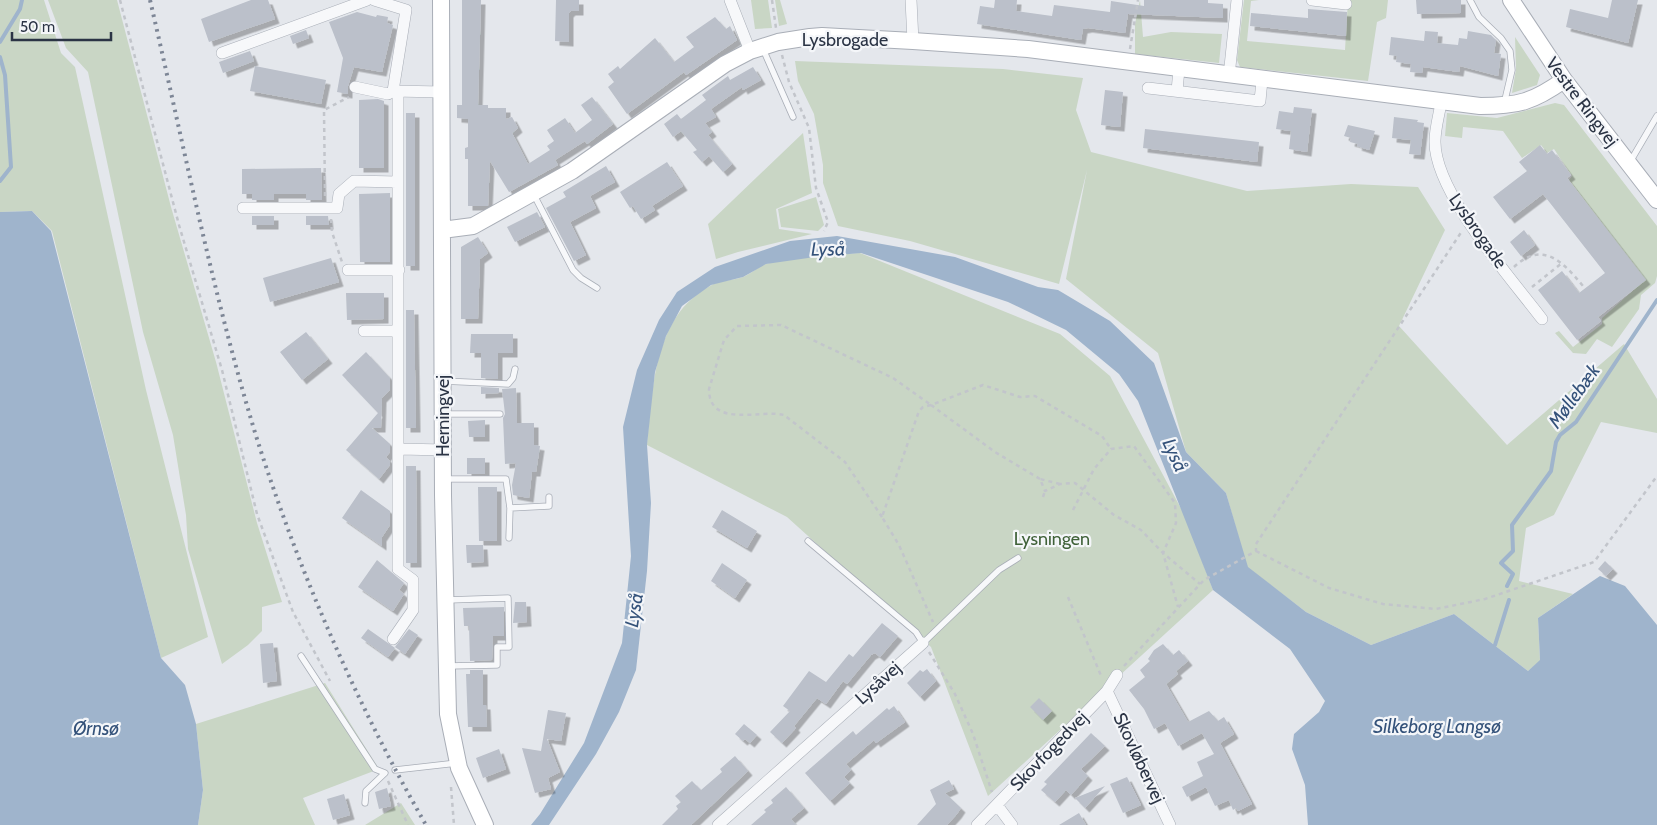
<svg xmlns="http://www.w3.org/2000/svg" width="1657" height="825" font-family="Cabin,sans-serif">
	<defs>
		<filter id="shadow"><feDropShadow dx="4.5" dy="4.5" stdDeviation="0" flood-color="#0004"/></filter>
	</defs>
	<rect width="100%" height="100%" fill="#e4e7ec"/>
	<path fill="#c9d6c5" d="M0,0H44L61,53L75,67L146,390L208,637L161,658L52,231L32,211L0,212Z
		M48,0H117L171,207L216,362L257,523L282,602L262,607V631L248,645L222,664L188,549L186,515L173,435L143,332L88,72L66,48Z
		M751,0H768L772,28L755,29Z
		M775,0H780L787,24L779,26Z
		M1140,0L1143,37L1171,32L1222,34L1219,63L1135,54V24Z
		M1244,0H1259L1251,1L1247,41L1345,50L1348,0H1388L1386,18L1377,22L1368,81L1240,67L1237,60Z
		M1515,37L1540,75L1537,85L1512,93L1516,69Z
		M795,61L1003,69L1083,78L1076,110L1091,152L1247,191L1351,184L1418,187L1445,230L1399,326L1507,445L1624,344L1657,399V433L1601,422L1554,515L1526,528L1519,581L1573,594L1538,618L1540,661L1528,671L1454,614L1371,645L1306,612L1247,567L1226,493L1186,452L1158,353L1066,279L1087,170L1059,284L910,241L838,226L823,183V165L814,114L798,81Z
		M1555,103L1564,105L1657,226V276L1655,283L1641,295L1639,309L1612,347L1597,339L1586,354L1573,353L1555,333L1559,331L1573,347L1602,324V318L1645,280L1569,180L1572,176L1554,149L1547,153L1541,145L1522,158L1503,131L1463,127L1462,138L1445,136L1447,113L1497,118Z
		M803,133L812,193L776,209L779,229L812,234L738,252L716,259L708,224Z
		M816,197L824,225L818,231L781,227L778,209Z
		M860,253L1060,334L1110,376L1185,516L1213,590L988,796L931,647L787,517L647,445C653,388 653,317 710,286C719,280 732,281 743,277C751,274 758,267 766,264C792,256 833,255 860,253Z
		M325,683L379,769L303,798L315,825H198L203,790L196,724Z
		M401,803L415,825H365Z"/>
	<path fill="#9fb4cc" d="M32,211L51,231L161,658L185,685L196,724L203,790L198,825H0V212Z
		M837,236L955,257L1038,287L1058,290L1110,321L1154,363L1186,452L1226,493L1248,567L1306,612L1371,645L1454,614L1528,671L1540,660L1538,618L1600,576L1625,586L1657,625V825H1308L1305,785L1292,749L1294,734L1319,712L1325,701L1290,649L1213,590L1138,401L1119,374L1066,330L1008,302L861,253L815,257L766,264L743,277L711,285L682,306L666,336L655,372L647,445L651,503L647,571L636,670L619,712L596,754L549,825H531L540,814L584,743L622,643L631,556L623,427L637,370L659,320L677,292L715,267L790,241Z"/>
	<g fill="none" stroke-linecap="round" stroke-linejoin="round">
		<path stroke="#9fb4cc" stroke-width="4" d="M0,42L20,9L22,0
			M0,57L5,75L11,167L0,181
			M1507,586L1513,574L1501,563L1513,551L1512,525L1551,471L1556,442L1560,435L1576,422L1657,300
			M1495,645L1509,600"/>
	</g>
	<path fill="#bbc0ca" filter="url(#shadow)" d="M251,0H268L275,19L209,42L201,19Z
		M462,0H481L478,105H488V108H506V119L512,117L518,128L512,133L528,164L550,150L547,146L554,141L547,130L565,118L575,133L592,120L581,105L592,97L613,124L587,144L585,141L555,160L558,165L509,192L490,161L488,206H468V159H465V148L468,147V119L457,118V105H462Z
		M556,0H579V11H571L569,13V42L555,41Z
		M995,0H1017L1016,11L1052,16L1054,5L1110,12L1111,1L1144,6V0H1208V3L1223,4V18L1128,14L1125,33L1088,28L1083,29L1081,40L977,24L980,6L994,8Z
		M1416,0H1461V13L1417,14Z
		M1612,0H1638L1628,43L1566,27L1570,9L1608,18Z
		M1308,9L1347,12L1346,36L1250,26L1251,13L1308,18Z
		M357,12L376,17L377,15L388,17L387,23L393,25L382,72L354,67L348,86V94L337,92L343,58L329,22Z
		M715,17L726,29L730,26L737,40L686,75L684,72L627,114L608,87L614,82L608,74L618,66L620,69L655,38L674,62L694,47L686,37Z
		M306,30L309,38L293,44L290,36Z
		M1425,31L1438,32L1437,43L1458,45L1459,38L1467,39L1468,31L1491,35L1496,40L1494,53L1501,54L1498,76L1460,66L1459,72L1423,67L1422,73L1410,72L1411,64L1396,62L1397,56L1389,55L1391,37L1424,41Z
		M250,51L254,61L223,73L219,62Z
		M255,66L326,80L321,104L250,91Z
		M753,67L761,80L743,90L742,87L711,109L716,117L705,123L712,132L708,135L732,164L723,172L709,156L702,162L693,152L697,150L681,131L673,137L664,124L677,114L681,119L706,100L702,95L728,76L730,80Z
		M1105,90L1123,92L1120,127L1101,125Z
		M378,99L384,101V168H359V100Z
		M1294,107L1312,109L1307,152L1289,149L1291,131L1276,129L1279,111L1293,113Z
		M406,113H415V266H406Z
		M1394,117L1418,120L1417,122L1424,123L1420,155L1409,154L1411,140L1392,138Z
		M1348,125L1375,131L1369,150L1357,146L1358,144L1350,142L1351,138L1344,136Z
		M1145,129L1259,142L1257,162L1143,148Z
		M1540,145L1547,154L1552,150L1571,175L1567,178L1646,280L1598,317L1601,321L1577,340L1538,290L1562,271L1579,293L1605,273L1543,194L1510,219L1493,197L1527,171L1519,162Z
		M667,162L683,186L652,206L655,210L641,219L633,206L630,208L620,192Z
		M606,166L615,182L590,196L596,208L570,222L586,255L574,261L546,208L566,197L563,192Z
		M321,168L322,200H306V194H274V200H252V194H242V169Z
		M390,193V262H360L359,194Z
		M537,212L545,227L515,242L507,227Z
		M252,216H274V225H252Z
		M306,216H328L329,225H306Z
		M1524,230L1535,245L1521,256L1510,242Z
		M478,237L488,253L480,259L478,319H461V247Z
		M331,258L339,282L270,302L263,278Z
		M346,293H384V319L347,320Z
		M406,310H414L416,428H406Z
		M306,332L328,359L302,380L280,352Z
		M471,334H513V353H498V379L481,378V353H470Z
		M366,352L390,378V390L382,398L381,428H372L390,444V452L386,457L390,461V465L379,479L346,450L378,413L342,375Z
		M481,387L499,388V393L481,394Z
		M516,388L517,423H534V445L540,446L536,472H532L529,498L513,495L512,485L516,463L505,464L503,418L505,414L502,389Z
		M485,420V437H469L468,421Z
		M467,458H485V474H467Z
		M406,466H416L417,563H406Z
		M478,487H497V541H479Z
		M361,490L390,511V525L382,537V546L342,518Z
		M722,510L757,531L747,548L712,527Z
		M466,545H483L484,562L467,563Z
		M377,560L404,583L399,590L404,594L393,611L358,587Z
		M1605,561L1613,569L1606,576L1598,569Z
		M722,563L747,580L735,598L711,581Z
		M515,602H526L527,622L513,623Z
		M504,607V636H493L492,660L470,661L469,626H464L463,608Z
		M882,623L898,636L880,657L875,653L871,655L847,684L843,681L826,704L817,698L794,726L796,728L782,743L770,732L790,711L783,706L809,671L826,682L849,654L853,657Z
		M368,629L395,648L388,657L361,638Z
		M409,629L418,635L405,654L395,647Z
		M273,643L277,681L263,683L260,644Z
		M1163,644L1173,655L1179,650L1188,661L1176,671L1178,674L1166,684L1188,722L1209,711L1218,721L1224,717L1234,734L1220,743L1252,804L1238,811L1236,808L1233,810L1229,800L1215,806L1206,787L1187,797L1182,787L1203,776L1197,762L1214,754L1202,733L1178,746L1165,723L1154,729L1144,709L1129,690L1145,677L1140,670L1150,661L1148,659L1154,650Z
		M927,669L936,681L920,697L907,683L920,670L923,672Z
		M470,670H483V705H486L487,727H468L466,674H470Z
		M1039,698L1052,711L1043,720L1030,707Z
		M894,706L905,722L876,743L874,740L846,764L851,770L844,777L850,783L830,801L805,773L853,731L856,735L887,708L889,710Z
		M548,710L566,713L561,741L547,739L560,772L548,778L551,789L535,793L522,748L541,751Z
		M744,724L757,735L750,743L745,739L743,741L735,734Z
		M1091,733L1105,746L1081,769L1088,776L1071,795L1066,790L1055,802L1041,790L1047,784L1044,782Z
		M499,749L506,769L483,778L476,758Z
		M735,756L748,771L709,808L691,825H662L678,809L676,806L681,802L675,796L692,781L701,790L722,772L720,769Z
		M1127,777L1141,805L1123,813L1110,784Z
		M949,780L954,789L945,793L961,808L957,814L947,825H917L936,804L930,790Z
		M1105,786L1085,808L1075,798Z
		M786,787L804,808L791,819L796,825H751L766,812L764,810L773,803L771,800Z
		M387,788L391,806L379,809L375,792Z
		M344,794L350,815L333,820L327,799Z
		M1079,813L1086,825H1059Z"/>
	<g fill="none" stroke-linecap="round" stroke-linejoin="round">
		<g stroke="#a9aeb7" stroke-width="7">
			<path id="lane" d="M1470,0L1479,17L1501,38L1510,51L1512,70L1504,104
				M763,49L793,117
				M1630,162L1657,116
				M534,195L573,270L581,278L597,288
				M443,381L508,384L513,378L515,369
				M443,414H500
				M446,479H506L510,508L509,538
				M510,508L549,506V497
				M808,541L916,632L923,643L999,570L1018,558
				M447,600L508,598L509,647H497V665L448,666
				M301,656L375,769L385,773L366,791L365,803
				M395,770L457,763"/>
		</g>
		<g stroke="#a9aeb7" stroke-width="12">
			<path id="street" d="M374,0L406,10L393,91L442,92
				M730,0L750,51
				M911,0L913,41
				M1312,0L1346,4
				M222,53L367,0
				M1229,76L1237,0
				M355,87L388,94L393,91
				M1148,88L1260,101L1262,80
				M1177,91L1179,69
				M1441,103C1439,115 1435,129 1435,141C1434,192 1511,278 1542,319
				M243,208H337L339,194L354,181L397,182
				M348,270H399
				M364,331H398
				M400,449L444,450
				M393,639L413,610V580L398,569V92
				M1107,691L1170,825
				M997,805L1012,825
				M718,825L923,643
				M977,825L1107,691L1117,675"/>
		</g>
		<g stroke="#a9aeb7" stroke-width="18">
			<path id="secondary" d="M441,0L443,495L448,714L459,768L485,825
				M1511,0L1564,80L1657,200
				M442,230L473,226L572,171L725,64L750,51L778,42L810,37L822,36L913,41L1028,49L1480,106C1518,106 1533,102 1564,80"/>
		</g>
		<path stroke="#c2c5cb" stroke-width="2.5" stroke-dasharray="4 4" stroke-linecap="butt" d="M120,0L179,225L222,370L257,514L293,612L330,681
			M772,0L776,28
			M1130,49L1138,0
			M782,55L789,82L809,128L816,188L828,222L824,231
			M325,196L324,110L349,97
			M331,219L332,232L342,262
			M1514,267C1543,240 1563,262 1583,286
			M1532,287L1562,263
			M931,405L923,407L919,411L882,517L899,545L933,622
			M1040,479L995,452L931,405L983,385L1020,397L1035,396L1102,436L1111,449
			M1060,484L1040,479L1045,491L1060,484L1075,483L1114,515L1141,530L1163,553L1178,607
			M1043,497L1045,491
			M1073,510L1094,469L1111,449L1134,446L1175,503L1176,523L1163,553L1200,584
			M882,517L845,462L784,415C761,409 709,429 709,389L724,340L737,326L781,325L893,378L931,405
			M1256,551L1329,588L1383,604L1436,609L1485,599L1594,562L1657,476
			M1068,597L1102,678
			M929,652L955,694L973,734L992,792
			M1124,666L1204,580L1256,551V544L1462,231
			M388,781L408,825
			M451,787L454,825"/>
		<use href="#lane" stroke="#f7f8fa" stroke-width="5.5"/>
		<use href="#street" stroke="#f7f8fa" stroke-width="11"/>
		<use href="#secondary" stroke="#fff" stroke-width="16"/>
		<path stroke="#7d8696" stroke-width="4" stroke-dasharray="2.5 5" stroke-linecap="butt" d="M150,0C184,146 213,296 257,439C300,574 356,703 426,825"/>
	</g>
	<g text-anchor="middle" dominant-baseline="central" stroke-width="4.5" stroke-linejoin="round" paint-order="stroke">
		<g font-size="18" fill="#2b3445" stroke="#f4f6f9">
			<text x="845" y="40">Lysbrogade</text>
			<text transform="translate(1582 102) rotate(53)">Vestre Ringvej</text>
			<text transform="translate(1478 231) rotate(55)">Lysbrogade</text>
			<text transform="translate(443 416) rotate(-90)">Herningvej</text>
			<text transform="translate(878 683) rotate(-42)">Lysåvej</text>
			<text transform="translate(1049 751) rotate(-46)">Skovfogedvej</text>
			<text transform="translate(1139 758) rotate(65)">Skovløbervej</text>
		</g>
		<g font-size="18" fill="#3f6138" stroke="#f4f6f9">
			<text x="1052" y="539">Lysningen</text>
		</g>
		<g font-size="19" font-style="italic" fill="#34527a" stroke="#f4f6f9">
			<text transform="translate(828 249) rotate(-1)">Lyså</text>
			<text transform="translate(1574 396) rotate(-54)">Møllebæk</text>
			<text transform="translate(1175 455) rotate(65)">Lyså</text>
			<text transform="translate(634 610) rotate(-81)">Lyså</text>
			<text x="1437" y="726">Silkeborg Langsø</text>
			<text x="96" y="728">Ørnsø</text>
		</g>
	</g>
	<path d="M12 32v8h99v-8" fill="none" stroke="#2b3445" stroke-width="2.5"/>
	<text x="20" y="32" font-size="15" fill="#2b3445" stroke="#f4f6f9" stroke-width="4" paint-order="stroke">50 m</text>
</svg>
